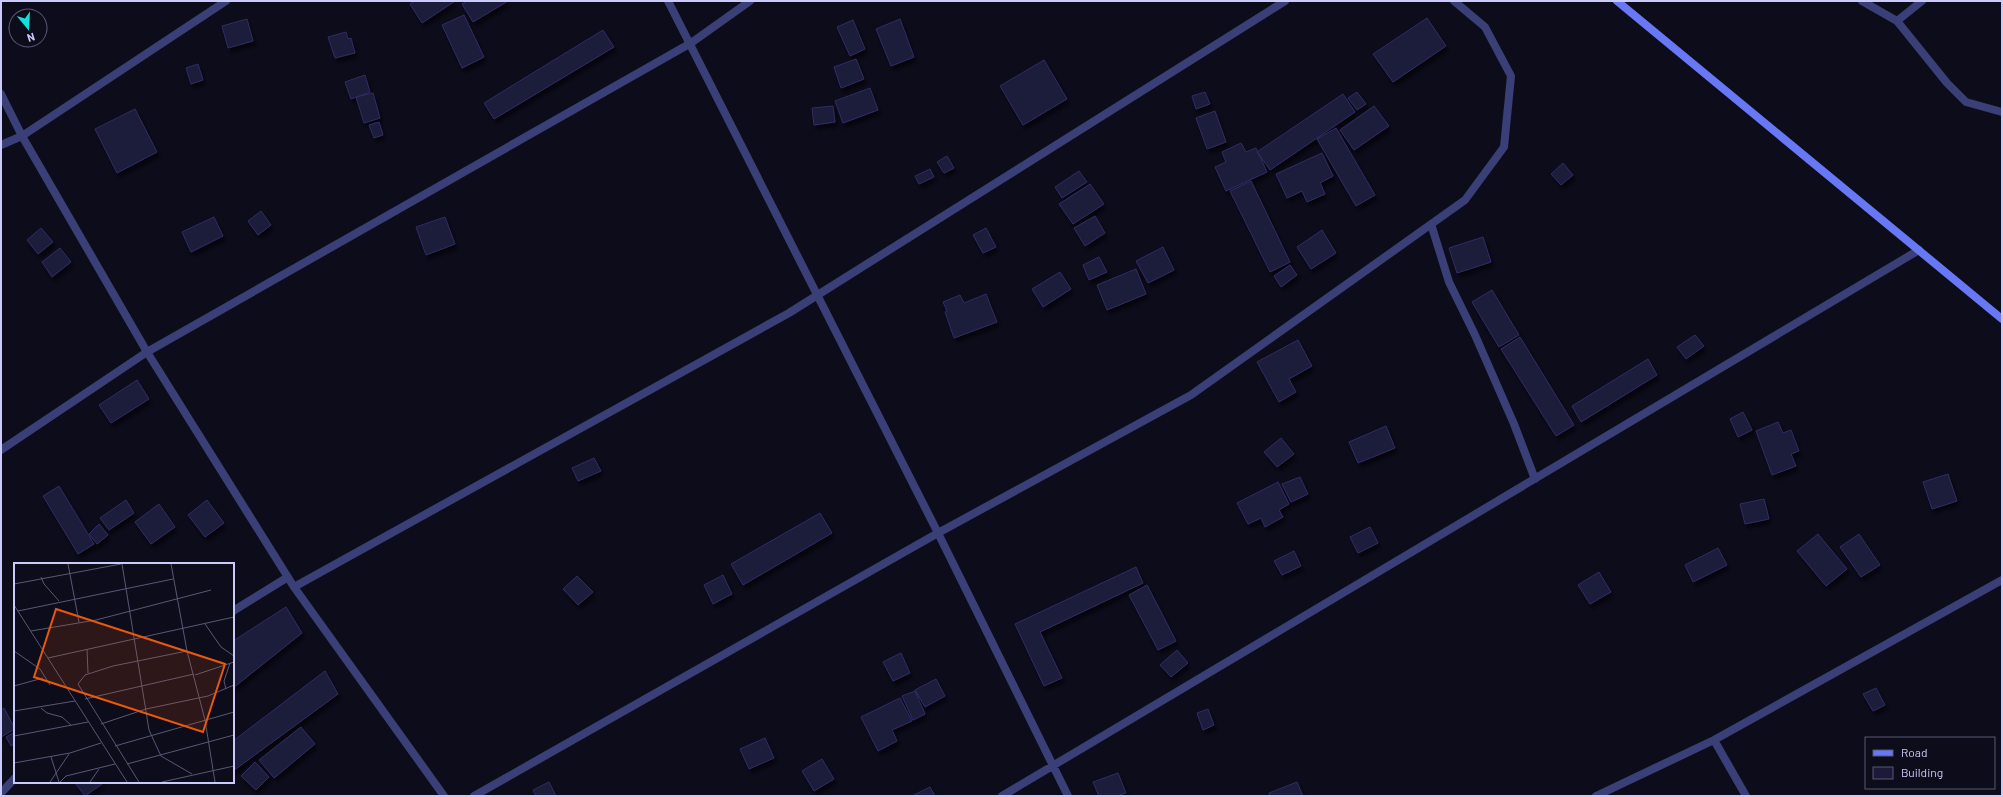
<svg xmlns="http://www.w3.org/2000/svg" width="2003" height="797" font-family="Barlow,sans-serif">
	<defs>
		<filter id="shadow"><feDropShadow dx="2.5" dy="4.5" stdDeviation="2" flood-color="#0009"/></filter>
	</defs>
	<rect width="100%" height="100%" fill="#0d0c1b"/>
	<path fill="#1c1a3a" stroke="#312d65" filter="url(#shadow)" d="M415,1H455L422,23L410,4Z
		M467,1H508L473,22L462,4Z
		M464,15L484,57L462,68L442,25Z
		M1427,18L1446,46L1393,82L1373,54Z
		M247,19L253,41L228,48L222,26Z
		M900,19L914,57L891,66L876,29Z
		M853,20L865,49L850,56L837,27Z
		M603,30L614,47L494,119L484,103Z
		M346,32L348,39L351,38L355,53L335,58L328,37Z
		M856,59L864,79L841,88L834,67Z
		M1044,60L1067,99L1023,125L1000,86Z
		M198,64L203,80L191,84L186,68Z
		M365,75L370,92L351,99L345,82Z
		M870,88L878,110L843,123L835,101Z
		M1205,92L1210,104L1196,109L1192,96Z
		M1357,92L1366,104L1357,110L1348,98Z
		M373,93L380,118L364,123L356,97Z
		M1343,94L1355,112L1270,170L1257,152Z
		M833,106L835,122L814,125L812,108Z
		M1374,106L1389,126L1354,150L1340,130Z
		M135,109L157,152L117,173L95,129Z
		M1215,111L1226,142L1207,149L1196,118Z
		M379,122L383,135L374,138L369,125Z
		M1336,128L1375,195L1356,206L1317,139Z
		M1241,143L1246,152L1256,148L1267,172L1226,191L1215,167L1226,162L1222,152Z
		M1322,153L1333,176L1320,183L1325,194L1307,202L1302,191L1287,198L1276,174Z
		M947,156L954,168L944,173L937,162Z
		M1563,163L1573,175L1561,185L1551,174Z
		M930,169L934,177L919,184L915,176Z
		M1079,171L1087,182L1062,198L1055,187Z
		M1251,181L1290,262L1270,272L1230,191Z
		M1090,184L1104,204L1073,224L1059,204Z
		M261,211L271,225L258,235L248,221Z
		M1095,216L1105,233L1085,246L1074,228Z
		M214,217L223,236L191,252L182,232Z
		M445,217L455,244L426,255L416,227Z
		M41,228L53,242L38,254L27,240Z
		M986,228L996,247L983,253L973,235Z
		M1322,230L1336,253L1311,269L1297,247Z
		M1483,237L1491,262L1457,273L1449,248Z
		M1163,247L1174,270L1148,283L1136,261Z
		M60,248L71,262L52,277L42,262Z
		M1099,257L1107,272L1089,280L1083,265Z
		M1290,265L1297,275L1281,287L1274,276Z
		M1136,269L1146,294L1107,310L1097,285Z
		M1060,272L1071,289L1043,307L1032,289Z
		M1492,290L1519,335L1499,347L1472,302Z
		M986,294L997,322L954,338L945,312L947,311L943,302L960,295L964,303Z
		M1695,335L1704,346L1686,359L1677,347Z
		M1520,337L1574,425L1556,436L1501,349Z
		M1298,340L1312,366L1289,379L1296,392L1279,402L1257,362Z
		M1648,359L1657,375L1581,422L1572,406Z
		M137,380L149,399L111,423L99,405Z
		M1743,412L1752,430L1738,437L1730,419Z
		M1778,422L1783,433L1791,430L1799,451L1791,454L1796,466L1772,475L1756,431Z
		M1386,426L1395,448L1358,463L1349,442Z
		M1281,438L1294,454L1277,467L1264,452Z
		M594,458L601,471L578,481L572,468Z
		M1948,474L1957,501L1932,509L1923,482Z
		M1300,477L1308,494L1291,502L1282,484Z
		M1278,482L1289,504L1279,510L1283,517L1265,527L1261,518L1248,524L1237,503Z
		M59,486L94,544L78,554L43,496Z
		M1764,499L1769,519L1745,524L1740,504Z
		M126,500L134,513L109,530L100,518Z
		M207,500L224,523L205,537L188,515Z
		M159,504L175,527L151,544L135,522Z
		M820,513L832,533L743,585L731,564Z
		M99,524L108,535L97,544L89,534Z
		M1370,527L1378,543L1358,553L1350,537Z
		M1818,534L1847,569L1826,586L1797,551Z
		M1859,534L1880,565L1861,577L1840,547Z
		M1718,548L1727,565L1693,582L1685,565Z
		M1294,551L1301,566L1282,575L1274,561Z
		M1136,567L1143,583L1040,632L1062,678L1044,686L1015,624Z
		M1599,572L1611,592L1590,604L1578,585Z
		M723,575L732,594L713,604L704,585Z
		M577,576L593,592L578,605L563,589Z
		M1147,585L1176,641L1158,650L1129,595Z
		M286,607L302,633L233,688V641Z
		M1177,650L1188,663L1171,677L1160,665Z
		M901,653L910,673L893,681L883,662Z
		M325,671L338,694L233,771V741Z
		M936,679L945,696L925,707L915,690Z
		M1876,688L1885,705L1873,711L1863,694Z
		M915,691L925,714L913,720L902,696Z
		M900,698L912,721L892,730L897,741L878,751L861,717Z
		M4,708L15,729L1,737V710Z
		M1208,709L1214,725L1203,730L1197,713Z
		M301,727L315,744L274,778L259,760Z
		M15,732V743L11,746L6,737Z
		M765,738L774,758L749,769L740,749Z
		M822,759L834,779L814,791L802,771Z
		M255,762L269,777L256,790L241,776Z
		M1118,773L1126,793L1117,796H1099L1093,782Z
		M76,782H100L102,784L85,796L75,783Z
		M549,782L556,796H536L533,790Z
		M1297,782L1303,796H1270L1269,793Z
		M930,787L935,796H912Z"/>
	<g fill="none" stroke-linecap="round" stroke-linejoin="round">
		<path stroke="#3a4077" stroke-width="8" d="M668,1L938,533L1068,796
			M1862,1L1897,21L1947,83L1966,102L2002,112
			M1897,21L1922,1
			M1,94L22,136L147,352L294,587L444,796
			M1,145L22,136L226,1
			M1431,224L1449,282L1475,335L1514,424L1535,479
			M1,450L147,352L691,43L750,1
			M294,587L789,313L1285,1
			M233,611L288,577
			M1714,740L1746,796
			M1,793L15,778
			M474,796L938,533L1191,395L1465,200L1504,147L1511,76L1485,27L1454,1
			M1002,796L1919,250
			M1596,796L1714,740L2002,580"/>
		<path stroke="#6877f4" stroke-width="8" d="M1617,1L2002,319"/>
	</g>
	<g transform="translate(14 563)">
		<rect width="220" height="220" fill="#0d0c1b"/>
		<path fill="none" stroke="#595875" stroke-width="1" d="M54,1L65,59M108,1L135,167L147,193L178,211M157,1L173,88L191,157L201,219M27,14L30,21L45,38M0,21L107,1M0,42L113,219M4,48L159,16M191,61L207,84L220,93M17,68L82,57L197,27M73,86L74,110M0,88L26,106L36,122M34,95L220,54M181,112L220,99M0,123L29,115M212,126L210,118L216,100M71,136L180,111M27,145L33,150L48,154L57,162M0,148L61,138M87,161L132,146L194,133L220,122M0,173L74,159M101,183L220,149M37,194L45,219M0,200L56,190L87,180M113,201L220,172M36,219L55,191M46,219L52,213L101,201M76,219L85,206M125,219L64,121L71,112L99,103L173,88M148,219L220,203"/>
		<path fill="#e8590c" fill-opacity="0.15" stroke="#e8590c" stroke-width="2" d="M42,46L211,101L189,169L20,114Z"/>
		<rect width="220" height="220" fill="none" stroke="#cacbfb" stroke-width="2"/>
	</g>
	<rect width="2003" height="797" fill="none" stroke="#cacbfb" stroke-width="4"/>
	<rect x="1865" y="737" width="130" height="52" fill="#0d0c1b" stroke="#595875"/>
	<rect x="1873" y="750" width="20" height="6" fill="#6877f4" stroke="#595875"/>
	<text x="1901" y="757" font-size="12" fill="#cacbfb">Road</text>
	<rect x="1873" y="767" width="20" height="12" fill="#1c1a3a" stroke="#595875"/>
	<text x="1901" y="777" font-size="12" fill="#cacbfb">Building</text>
	<g transform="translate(28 28) rotate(162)"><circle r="19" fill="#0d0c1b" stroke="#595875"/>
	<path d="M0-3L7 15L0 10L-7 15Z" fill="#10e1da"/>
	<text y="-6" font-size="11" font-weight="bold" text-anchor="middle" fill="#cacbfb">N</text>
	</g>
</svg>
